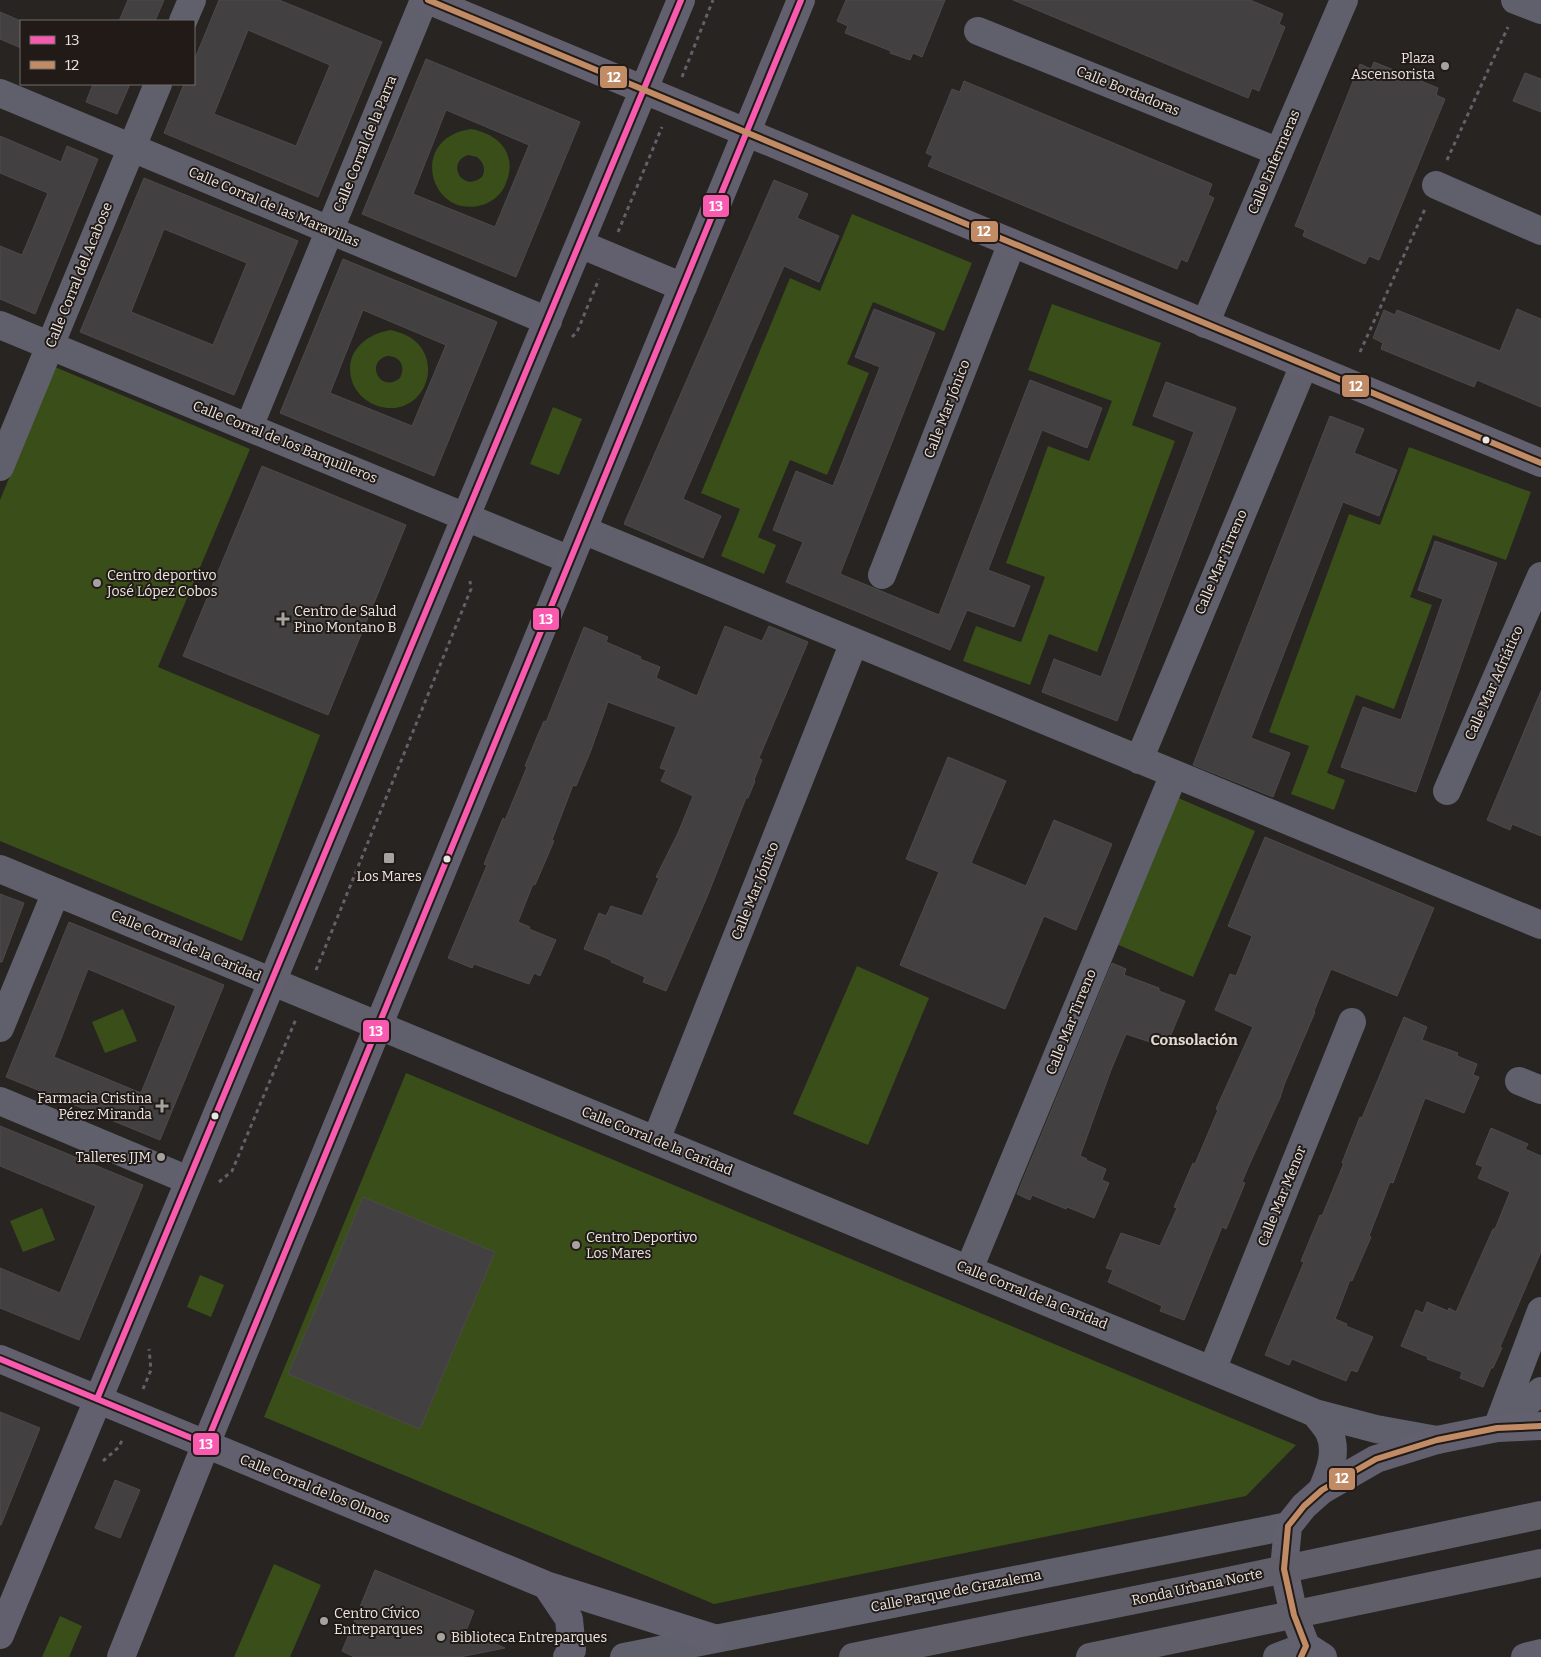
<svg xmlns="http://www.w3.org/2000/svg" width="1541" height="1657" font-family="Bitter,serif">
	<rect width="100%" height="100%" fill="#272422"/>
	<path fill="#394e18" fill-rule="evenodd" d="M471,129C499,134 518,154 506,183C502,194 493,202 482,205C430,220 407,138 471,129ZM468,155L477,157C484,163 486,169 482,177C463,193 445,163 468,155Z
		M852,214L972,263L944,331L873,302L847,364L869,373L827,475L790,460L758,537L776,545L764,574L721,556L740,509L701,493L790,278L820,291Z
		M1052,304L1161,343L1132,425L1175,441L1097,652L1049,634L1030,685L963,661L976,626L1021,642L1045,577L1006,563L1048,446L1089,461L1112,401L1028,370Z
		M390,330C455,342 428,425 375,405C365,401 357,393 353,384C342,355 363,335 390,330ZM387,356C400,356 406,366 400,378C381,394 364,363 387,356Z
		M55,367L250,449L158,667L320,735L242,941L0,841V500Z
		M553,407L582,419L559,475L530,464Z
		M1409,447L1531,492L1506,560L1433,535L1410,597L1432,605L1394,709L1356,695L1327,773L1345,780L1334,810L1291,794L1309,746L1269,732L1349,514L1380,525Z
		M1176,797L1255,831L1193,977L1114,943Z
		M857,966L929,998L868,1145L793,1114Z
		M123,1009L137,1041L105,1053L92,1022Z
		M406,1073L1296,1445L1246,1496L714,1604L264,1417Z
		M42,1208L55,1240L23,1252L10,1221Z
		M200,1275L224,1285L211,1317L187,1307Z
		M274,1564L321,1585L290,1657H234Z
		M60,1616L82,1626L69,1657H42Z"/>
	<path fill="#424040" stroke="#4c4a4a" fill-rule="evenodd" d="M128,0H164L155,21H119Z
		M219,0H279L382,42L318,197L164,133L184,84H194V61ZM248,30L330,65L296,146L214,114Z
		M846,0H945L922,57L913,53L910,60L890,53L891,51L845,33L848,26L837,21Z
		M1013,0H1250L1283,14L1279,24L1285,27L1259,91L1252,88L1248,98Z
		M0,12L21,21V48L0,39Z
		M426,59L580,122L516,277L362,214ZM446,110L529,145L495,227L413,194Z
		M1374,62L1438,88L1436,95L1445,99L1379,260L1369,256L1365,264L1303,236L1305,230L1295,226L1360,64L1371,69Z
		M1525,73L1541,79V112L1513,101Z
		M964,81L1212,184L1208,195L1214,198L1187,262L1181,259L1177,269L928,166L933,156L926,153L952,89L960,92Z
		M93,84H130L117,114L86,102Z
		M0,136L61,162L67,146L98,159L35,314L0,299V246L22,255L48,193L0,173Z
		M144,178L298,241L234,395L80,332ZM164,229L247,263L213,345L131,312Z
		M774,180L808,194L797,218L839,236L819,282L784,266L683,499L721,516L703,558L624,524Z
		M343,259L497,322L434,476L280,413ZM363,310L446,345L412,426L330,393Z
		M874,309L935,333L840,574L939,615L1030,380L1102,408L1087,448L1042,430L988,570L1030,586L1014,627L967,610L950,650L786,582L803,542L773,530L796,471L833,486L880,367L855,357Z
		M1517,309L1541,319V407L1477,380L1474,387L1381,349L1383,343L1373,338L1384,310L1395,315L1397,310L1500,351Z
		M1166,382L1236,408L1117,721L1042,692L1054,659L1101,677L1194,432L1153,416Z
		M1330,416L1364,429L1354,453L1397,470L1379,516L1343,502L1251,738L1290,753L1273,797L1193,765Z
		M262,466L406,525L328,715L183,656Z
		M1435,541L1497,563L1416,792L1341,767L1363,707L1401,720L1443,599L1418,590Z
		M725,626L762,641L769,626L808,642L759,758L762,760L754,780L755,781L748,798H746L707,897L666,991L643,982L645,977L611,962V960L584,949L599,913L606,916L611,906L642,916L659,878L656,877L678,833L693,796L661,781L666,770L660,768L676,727L608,702L590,753L576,786L573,785L552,840L554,841L535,885L533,884L518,922L530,927L529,929L556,940L540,976L534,973L529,984L474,964L472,968L448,958L487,865L484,864L503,818L505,820L527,767L525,766L537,737L544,721L546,722L584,627L608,637L606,642L641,657L640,659L660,667L656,678L697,696Z
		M1541,691V836L1512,824L1510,830L1487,820Z
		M948,757L1006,781L971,863L1026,886L1054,820L1112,844L1076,930L1044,916L1005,1009L900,965L939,872L906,859Z
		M1265,837L1434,908L1397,996L1331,969L1314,1011L1315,1012L1284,1085L1280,1098L1250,1163L1242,1182L1245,1183L1226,1229L1222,1227L1184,1320L1160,1311L1162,1306L1108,1282L1113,1270L1106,1268L1121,1233L1160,1246L1177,1208L1174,1207L1193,1163L1195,1164L1218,1110L1216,1109L1253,1027L1215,1010L1230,974L1236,976L1252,936L1228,926Z
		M0,894L24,903L2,962H0Z
		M69,922L224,985L160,1140L6,1077ZM88,969L176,1006L141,1093L54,1057Z
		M1112,963L1126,969L1124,975L1159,988V991L1185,1001L1170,1037L1163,1034L1159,1045L1126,1034L1111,1070L1080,1156L1087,1159L1086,1160L1106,1169L1102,1180L1109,1183L1094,1218L1067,1207L1066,1209L1032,1195L1030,1200L1017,1194Z
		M1404,1017L1427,1027L1422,1040L1458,1053L1457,1056L1477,1064L1473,1075L1479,1077L1464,1113L1425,1098L1393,1183L1390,1182L1369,1236L1371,1237L1352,1281L1350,1280L1335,1319L1347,1324L1346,1326L1373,1337L1357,1372L1351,1370L1346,1381L1292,1359L1289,1365L1265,1355L1304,1262L1301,1261L1320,1215L1322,1216L1344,1163H1342L1347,1150L1360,1117L1362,1118Z
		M0,1126L143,1185L79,1340L0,1308V1268L60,1293L96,1206L0,1166Z
		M1491,1128L1528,1144L1525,1149L1541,1156V1252L1500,1347L1502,1348L1493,1368H1491L1483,1387L1460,1378L1462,1372L1427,1359L1428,1357L1401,1346L1416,1310L1423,1313L1427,1302L1448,1311L1449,1308L1456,1312L1493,1229H1495L1510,1192L1478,1178L1483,1167L1476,1164Z
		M363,1197L495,1252L420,1429L288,1374Z
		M0,1412L40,1428L1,1525H0Z
		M115,1480L140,1490L120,1538L95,1528Z
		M375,1570L474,1611L466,1631L505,1648L460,1657H354L342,1651Z"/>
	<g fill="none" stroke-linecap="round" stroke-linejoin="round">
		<path stroke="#626068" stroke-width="3" stroke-dasharray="4 4" stroke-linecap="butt" d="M682,77L713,0
			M1447,160L1508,27
			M618,232L662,127
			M572,337L577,332L599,279
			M1360,352L1425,209
			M316,970L471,589L470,581
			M219,1182L232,1171L296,1019
			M143,1389L151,1370L149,1349
			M103,1461L119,1447L123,1438"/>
		<path stroke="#605f6c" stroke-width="28" d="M1515,0L1541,10
			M183,21L192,0
			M978,31L1279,152
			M0,93L548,321
			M1436,185L1541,231
			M1205,324L1344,0
			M0,325L570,560
			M249,427L424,0
			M0,467L158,84
			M583,530L1541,925
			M882,575L1012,243
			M1139,760L1304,365
			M1447,791L1541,576
			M0,869L1315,1413L1376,1429L1437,1440
			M0,1028L56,892
			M1519,1081L1541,1090
			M0,1101L188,1180
			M656,1140L854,642
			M969,1269L1174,774
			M1212,1370L1352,1022
			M1315,1413C1319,1419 1325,1425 1329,1432C1338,1451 1330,1471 1322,1490
			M1498,1427L1541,1391
			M1497,1428L1541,1311
			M624,1657L1288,1526
			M1277,1657L1306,1646"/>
		<path stroke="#62606e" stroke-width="28" d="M428,0L1541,463
			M580,244L683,287
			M0,1359L546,1585L714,1638
			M546,1585L569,1619L572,1650L567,1657
			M0,1635L681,0
			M121,1657L206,1444L801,0
			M1323,1657L1306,1646L1294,1615L1284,1569L1288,1526L1304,1506L1322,1490L1376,1459L1437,1440L1497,1428L1541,1426
			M1525,1657L1541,1653"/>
		<path stroke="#605e69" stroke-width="28" d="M853,1657L1214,1584L1541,1515
			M1090,1657L1541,1563"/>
		<g stroke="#211a16" stroke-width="10">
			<path id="bus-1" d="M0,1359L206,1444L801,0
				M97,1399L681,0"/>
		</g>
		<g stroke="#211a16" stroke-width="10">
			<path id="bus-2" d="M428,0L1541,463
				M1301,1657L1306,1646L1294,1615L1284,1569L1288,1526L1304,1506L1322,1490L1376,1459L1437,1440L1497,1428L1541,1426"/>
		</g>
		<use href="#bus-1" stroke="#f75aaf" stroke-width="6"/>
		<use href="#bus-2" stroke="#c18c65" stroke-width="6"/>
	</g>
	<g fill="#a6a29f" stroke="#211a16" stroke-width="2">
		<circle cx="1445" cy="66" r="5"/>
		<circle cx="97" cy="583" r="5"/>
		<path d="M280.5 611.5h5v5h5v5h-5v5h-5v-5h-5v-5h5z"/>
		<rect x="383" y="852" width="12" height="12" rx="2.5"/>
		<path d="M159.5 1098.5h5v5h5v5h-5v5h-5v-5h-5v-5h5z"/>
		<circle cx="161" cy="1157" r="5"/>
		<circle cx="576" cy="1245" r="5"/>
		<circle cx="324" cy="1621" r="5"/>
		<circle cx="441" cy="1637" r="5"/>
	</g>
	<g fill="#ebe6e3" stroke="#211a16" stroke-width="2">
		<circle cx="1486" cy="440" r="4.5"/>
		<circle cx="447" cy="859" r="4.5"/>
		<circle cx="215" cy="1116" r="4.5"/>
	</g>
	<g text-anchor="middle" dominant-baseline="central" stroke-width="4" stroke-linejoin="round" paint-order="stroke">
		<g font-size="14" fill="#ebe6e3" stroke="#211a16" text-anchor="start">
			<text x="1435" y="58" text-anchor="end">Plaza<tspan x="1435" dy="16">Ascensorista</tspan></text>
			<text x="107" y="575">Centro deportivo<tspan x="107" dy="16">José López Cobos</tspan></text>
			<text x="294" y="611">Centro de Salud<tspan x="294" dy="16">Pino Montano B</tspan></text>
			<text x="389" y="876" text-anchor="middle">Los Mares</text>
			<text x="152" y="1098" text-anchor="end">Farmacia Cristina<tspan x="152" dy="16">Pérez Miranda</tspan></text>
			<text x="151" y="1157" text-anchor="end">Talleres JJM</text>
			<text x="586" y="1237">Centro Deportivo<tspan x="586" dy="16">Los Mares</tspan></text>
			<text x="334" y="1613">Centro Cívico<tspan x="334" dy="16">Entreparques</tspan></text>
			<text x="451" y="1637">Biblioteca Entreparques</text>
		</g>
		<g font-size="14" fill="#ebe6e3" stroke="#211a16">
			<text transform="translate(1128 91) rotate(22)">Calle Bordadoras</text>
			<text transform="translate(365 144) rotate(-68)">Calle Corral de la Parra</text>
			<text transform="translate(1274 162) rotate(-67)">Calle Enfermeras</text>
			<text transform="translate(274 207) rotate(23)">Calle Corral de las Maravillas</text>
			<text transform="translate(79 275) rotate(-68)">Calle Corral del Acabose</text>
			<text transform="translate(947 409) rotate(-69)">Calle Mar Jónico</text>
			<text transform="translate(285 442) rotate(22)">Calle Corral de los Barquilleros</text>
			<text transform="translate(1221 562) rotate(-67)">Calle Mar Tirreno</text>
			<text transform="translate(1494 683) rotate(-66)">Calle Mar Adriático</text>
			<text transform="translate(755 891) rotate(-68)">Calle Mar Jónico</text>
			<text transform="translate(186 946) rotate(23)">Calle Corral de la Caridad</text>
			<text transform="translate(1071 1022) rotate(-68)">Calle Mar Tirreno</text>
			<text transform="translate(657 1141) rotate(22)">Calle Corral de la Caridad</text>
			<text transform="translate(1282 1196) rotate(-68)">Calle Mar Menor</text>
			<text transform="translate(1032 1295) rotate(22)">Calle Corral de la Caridad</text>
			<text transform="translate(315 1489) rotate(22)">Calle Corral de los Olmos</text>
			<text transform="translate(1197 1587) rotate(-12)">Ronda Urbana Norte</text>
			<text transform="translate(956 1591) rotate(-11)">Calle Parque de Grazalema</text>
		</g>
		<g font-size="15" font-weight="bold" fill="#e1d8d2" stroke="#211a16">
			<text x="1194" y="1040">Consolación</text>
		</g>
	</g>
	<g stroke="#211a16" stroke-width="2">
		<rect x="599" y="65" width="29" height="24" rx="5" fill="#c18c65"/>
		<rect x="702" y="194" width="28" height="24" rx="5" fill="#f75aaf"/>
		<rect x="970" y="220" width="29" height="23" rx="5" fill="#c18c65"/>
		<rect x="1341" y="374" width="29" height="24" rx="5" fill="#c18c65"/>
		<rect x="532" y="607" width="28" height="24" rx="5" fill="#f75aaf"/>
		<rect x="362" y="1019" width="28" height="24" rx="5" fill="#f75aaf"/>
		<rect x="192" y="1432" width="28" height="24" rx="5" fill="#f75aaf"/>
		<rect x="1328" y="1467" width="28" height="24" rx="5" fill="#c18c65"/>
	</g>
	<g font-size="14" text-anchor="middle" font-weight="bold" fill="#fff">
		<text x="614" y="82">12</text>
		<text x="716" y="211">13</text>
		<text x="984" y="236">12</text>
		<text x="1356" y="391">12</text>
		<text x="546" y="624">13</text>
		<text x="376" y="1036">13</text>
		<text x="206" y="1449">13</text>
		<text x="1342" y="1483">12</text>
	</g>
	<rect x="20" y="20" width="175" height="65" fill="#211a16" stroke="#726c68"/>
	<rect x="30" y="36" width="25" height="8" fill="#f75aaf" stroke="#726c68"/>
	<text x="65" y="45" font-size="15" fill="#ebe6e3">13</text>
	<rect x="30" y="61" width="25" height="8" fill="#c18c65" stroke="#726c68"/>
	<text x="65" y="70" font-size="15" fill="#ebe6e3">12</text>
</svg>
